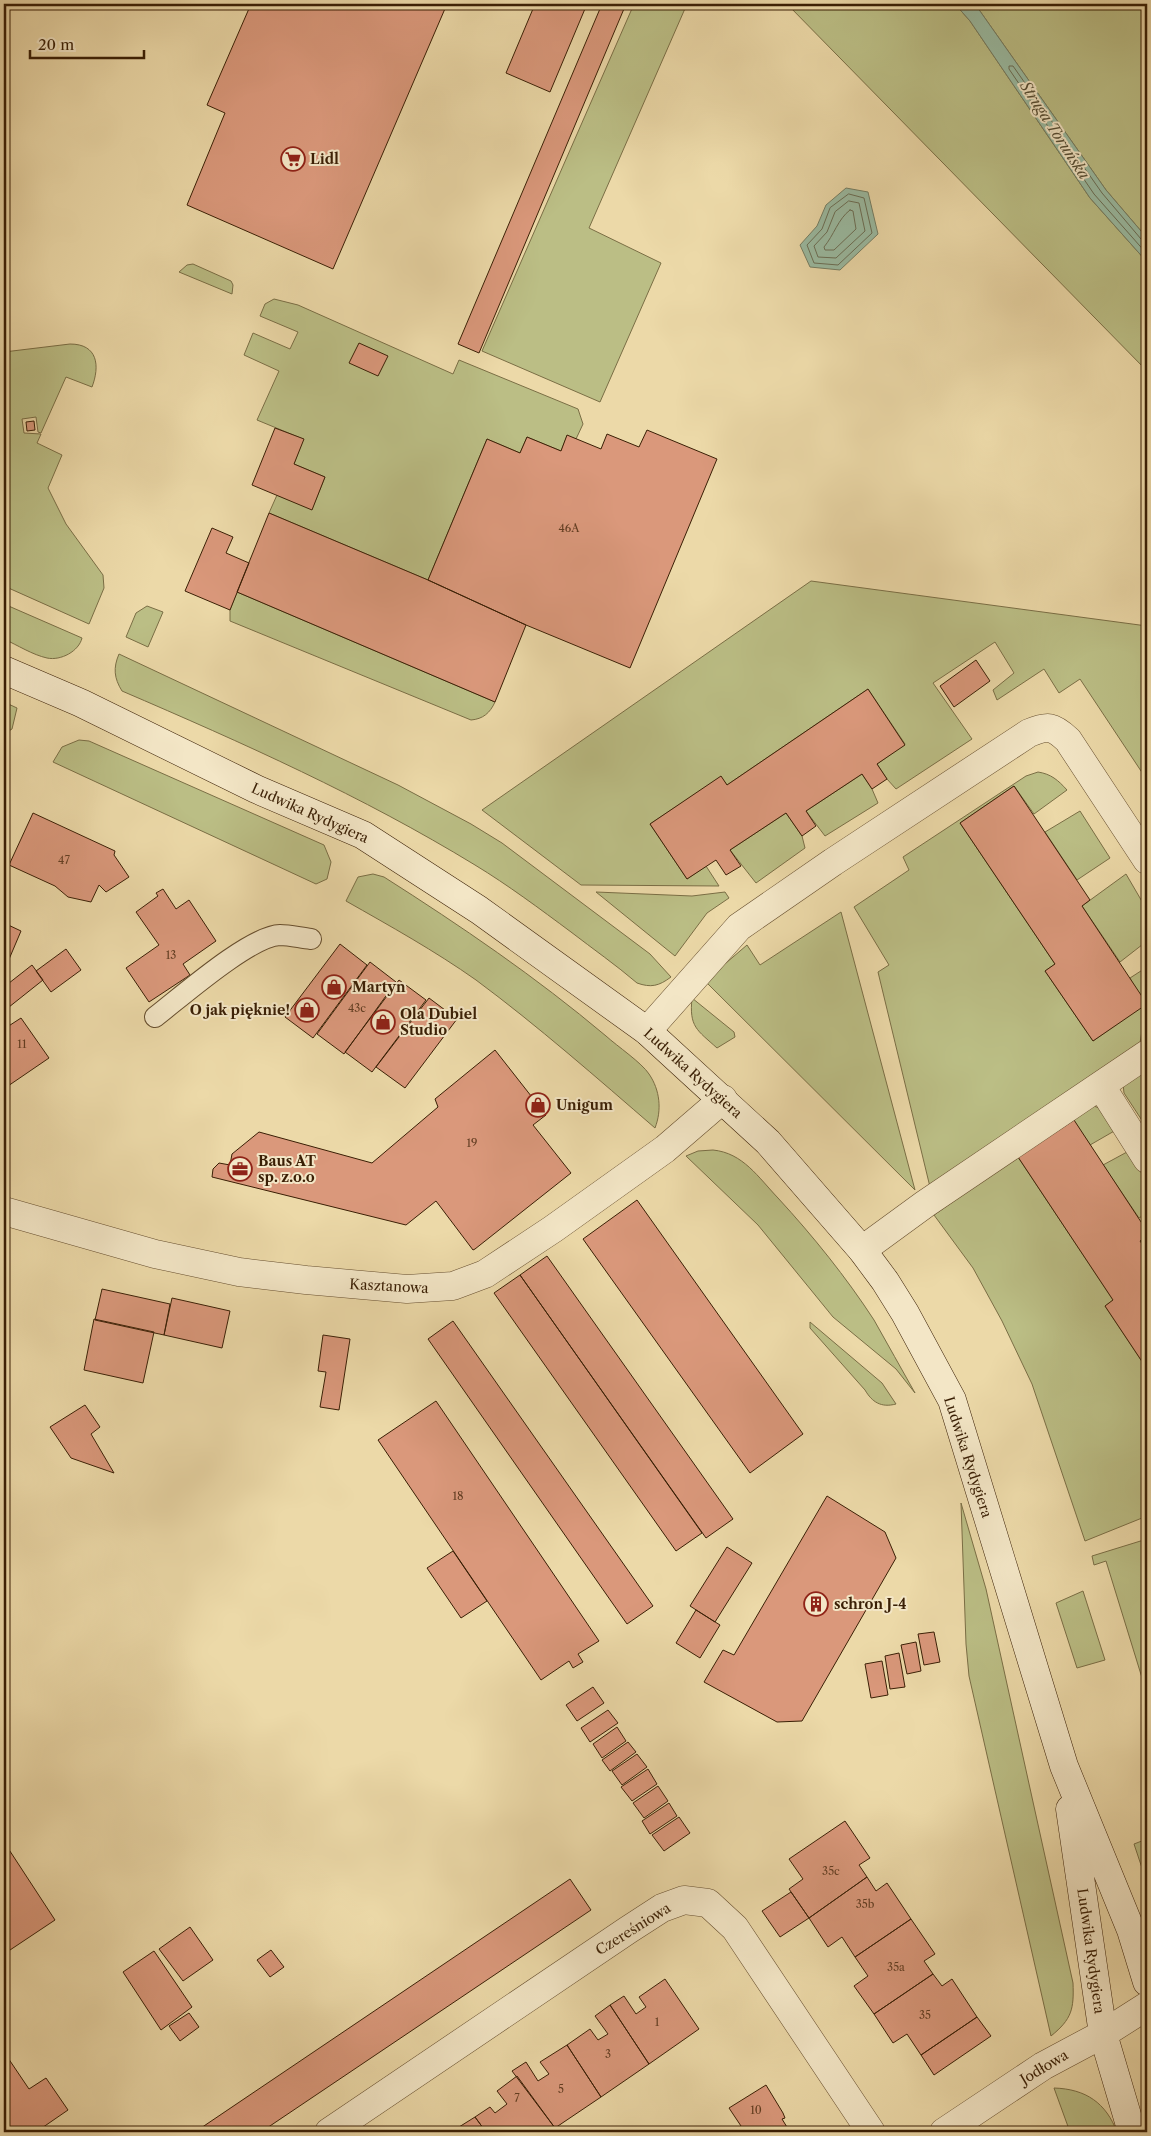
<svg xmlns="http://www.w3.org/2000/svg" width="1151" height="2136" font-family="'Libre Caslon Text',serif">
	<rect width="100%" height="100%" fill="#ecd9a8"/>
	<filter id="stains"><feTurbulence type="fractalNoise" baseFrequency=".004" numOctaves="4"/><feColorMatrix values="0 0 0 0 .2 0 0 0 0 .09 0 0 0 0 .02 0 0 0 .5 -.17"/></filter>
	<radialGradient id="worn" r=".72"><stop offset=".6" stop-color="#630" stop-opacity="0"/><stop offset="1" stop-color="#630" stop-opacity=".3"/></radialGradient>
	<path fill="#bbbe85" stroke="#7a6e45" d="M634,4H687L589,228L661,263L600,402L482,351Z
		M787,4H955L970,21L1090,198L1147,262V371Z
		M975,4H1147V238L1106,190Z
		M193,264L231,281L233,285L232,294L179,272L187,265Z
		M274,299L298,305L453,374L459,360L578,409L583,424L576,439L567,436L561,451L527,437L520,453L487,439L428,580L269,513L277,495L312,509L325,477L294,464L303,439L257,420L279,371L244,355L253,333L290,349L298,332L260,316L265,304Z
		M70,344C98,344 100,366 92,387L66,377L41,433L38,432L36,417L22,419L24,433L41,434L37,443L62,455L48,488L66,524L103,575L104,588L89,624L4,586V352Z
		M811,581L1147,626V780L1080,679L1059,693L1044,669L997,700L993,690L1014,673L995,642L933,683L972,739L896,789L887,779L877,764L905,744L868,689L727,785L721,777L650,824L687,879L706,866L719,886L581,885L482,810Z
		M237,592L495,702C490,713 483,719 471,720L230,621V610Z
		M4,604L82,638C79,651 61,661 47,658C33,655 17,645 4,639Z
		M147,606L163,612L148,647L126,637L136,613Z
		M119,654L398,785L471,824L502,843L650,954L671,977C659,986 651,988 637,983C616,965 593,949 571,932C540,909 508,885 475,865C362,796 243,743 122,691C114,678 113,668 119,654Z
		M4,702L17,708L12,729L4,734Z
		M79,740L89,741L324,845L331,862L327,879L316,884L53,762L62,747Z
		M1038,772C1051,774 1058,780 1067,790L1034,814L1014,786L960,823L1055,964L1045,971L1093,1041L1143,1005L1130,978L1147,967V1001L1140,1043L930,1187L878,972L889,965L854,907L909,870L903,857L1026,776Z
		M862,774L872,789L878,803L825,836L806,811Z
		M1080,811L1110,858L1077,880L1045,832Z
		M786,813L802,836L805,848L756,883L730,850Z
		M373,874L384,877C461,926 536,977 606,1036C617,1046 642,1063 649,1074C660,1090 662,1110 655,1128C597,1078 538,1026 476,980C435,951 390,926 346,901L358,877Z
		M1126,874L1147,910V941L1120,962L1082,906Z
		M596,892L692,896L725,892L729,898L707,913L675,956Z
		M841,912L915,1190L705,981L747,945L760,965Z
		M692,998L734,1032L735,1037L717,1048C697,1030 689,1027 692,998Z
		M1147,1063V1128L1124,1093L1123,1084Z
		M1091,1105L1102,1109L1116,1130L1090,1145L1073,1120L1018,1157L1113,1300L1105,1306L1147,1369V1380L1145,1382L1147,1386V1516L1085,1541L1032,1384L1002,1321L973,1268L934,1215L1086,1107Z
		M713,1150C743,1153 758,1177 778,1198C813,1236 846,1277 874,1320C888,1344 901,1369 915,1393L896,1369L833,1317L758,1225L686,1156L698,1151Z
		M1127,1152L1147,1181V1213L1139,1218L1103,1165Z
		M810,1322L882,1383L896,1404C881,1408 872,1402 865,1390L810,1328Z
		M961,1503L986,1589L1073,1983C1074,2009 1072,2019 1051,2036L969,1676L966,1644Z
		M1147,1539V1694L1106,1561L1094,1565L1092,1556Z
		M1083,1591L1105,1660L1077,1668L1056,1603Z
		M1147,1839V1883L1134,1844Z
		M1054,2088C1086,2089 1106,2103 1117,2132H1070Z"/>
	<path fill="#9abba2" stroke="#747d63" d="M955,4H975L1106,190L1147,238V262L1090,198L970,21Z
		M846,188L868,192L878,234L840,270L810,267L800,245L817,226L826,205Z"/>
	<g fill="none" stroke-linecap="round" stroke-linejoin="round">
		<path stroke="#6a6d54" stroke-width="1" d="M849,194L864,198L872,233L838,265L814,263L807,245L822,229L830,208Z
			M849,201L859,203L865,231L836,258L818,257L814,246L827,232L835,212Z
			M850,210L853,211L856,229L834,250H825L824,247C834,235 838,219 850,210Z
			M1147,241L1141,239L1102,193L1013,66H1009V69L1094,194L1147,254"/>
	</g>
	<path fill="#da987b" stroke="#3a1f05" d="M251,4H447L333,269L187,205L225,113L207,105Z
		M535,4H587L550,92L506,73Z
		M602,4H626L479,353L458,344Z
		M359,343L388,356L378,376L349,363Z
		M34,421L35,430L27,431L26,422Z
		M275,428L304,439L294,464L325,477L312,510L252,485Z
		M647,430L717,459L630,668L526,625L428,580L487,439L520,453L527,437L561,451L567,435L601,449L607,434L639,447Z
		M269,513L428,580L526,625L495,702L237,592Z
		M212,528L233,537L226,553L249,563L230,610L185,591Z
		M976,660L990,681L954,707L940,686Z
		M868,689L905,745L877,764L887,779L872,789L862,774L806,811L816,826L802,836L786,813L730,850L741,866L726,875L716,860L687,879L650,824L721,776L727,785Z
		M1014,786L1090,900L1082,906L1147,1004L1093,1041L1045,971L1055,964L960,823Z
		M33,813L115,851L114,855L129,877L106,892L99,885L91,902L68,897L55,886L9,865Z
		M163,889L176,909L189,900L216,941L183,964L190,975L149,1002L126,968L159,945L136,912L158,896L156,893Z
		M4,923L21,931L7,964L4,963Z
		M340,944L367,965L313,1038L285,1017Z
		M66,949L81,970L51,992L36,971Z
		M370,962L396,982L344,1054L317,1034Z
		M32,965L43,980L4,1011V987Z
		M399,980L426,1000L372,1072L345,1052Z
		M429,998L457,1019L405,1088L376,1067Z
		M21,1018L49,1058L8,1086L4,1080V1029Z
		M495,1050L546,1115L533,1125L571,1173L475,1249L473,1250L436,1201L406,1225L212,1177L213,1169L219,1163L230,1165L232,1154L259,1132L372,1163L438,1107L435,1099Z
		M1074,1120L1147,1231V1236L1140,1241L1147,1251V1369L1105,1306L1113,1300L1018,1157Z
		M637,1200L803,1434L750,1473L583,1239Z
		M547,1256L733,1519L706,1538L520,1275Z
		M520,1275L702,1533L676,1551L494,1293Z
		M102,1289L170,1304L164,1335L95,1320Z
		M172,1298L230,1311L222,1348L164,1335Z
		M94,1319L154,1332L143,1383L84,1370Z
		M453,1321L653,1606L627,1624L428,1339Z
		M323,1335L350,1339L339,1410L320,1407L326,1372L318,1371Z
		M436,1401L599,1641L578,1654L583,1662L573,1668L569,1661L541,1680L378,1440Z
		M85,1405L100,1427L91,1434L114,1473L71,1458L50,1427Z
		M827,1496L885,1532L896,1558L802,1721L777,1722L704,1682L723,1650L734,1655Z
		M727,1547L752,1563L715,1622L690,1606Z
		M453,1551L487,1601L461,1618L427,1568Z
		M696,1610L720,1625L700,1658L676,1643Z
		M934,1632L940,1662L924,1665L918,1634Z
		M916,1642L921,1671L907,1674L901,1645Z
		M899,1653L905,1687L890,1689L885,1656Z
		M882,1661L888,1695L871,1698L865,1664Z
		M593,1687L604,1703L577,1721L566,1705Z
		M608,1710L618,1723L590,1742L581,1728Z
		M617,1727L626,1741L602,1758L593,1744Z
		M628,1742L636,1752L610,1771L602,1760Z
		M637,1754L647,1767L622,1785L612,1771Z
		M648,1769L657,1784L632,1801L621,1787Z
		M658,1786L668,1801L644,1818L633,1803Z
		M669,1803L677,1816L650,1834L642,1821Z
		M679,1817L690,1833L664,1851L652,1835Z
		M845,1821L870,1858L859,1865L867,1877L809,1918L789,1889L803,1879L789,1859Z
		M4,1842L55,1920L4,1954Z
		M867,1877L876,1891L887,1883L911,1919L855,1957L842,1937L828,1947L809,1918Z
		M570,1879L591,1910L261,2132H195Z
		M791,1892L809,1918L780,1937L762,1911Z
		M911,1919L935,1954L924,1961L933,1974L874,2014L854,1986L868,1976L855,1957Z
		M190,1927L213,1960L183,1981L159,1949Z
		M271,1950L284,1967L270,1977L257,1960Z
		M154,1951L192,2007L161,2030L123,1972Z
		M933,1974L942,1986L952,1979L977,2017L921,2055L907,2034L893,2043L874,2014Z
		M665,1979L699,2029L649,2064L610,2005L624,1996L636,2014L646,2007L639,1997Z
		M610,2005L649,2064L601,2097L567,2045L590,2029L598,2040L608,2034L595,2016Z
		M189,2013L199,2027L180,2041L169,2026Z
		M977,2017L991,2036L934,2075L921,2055Z
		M567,2045L601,2097L555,2128L512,2071L526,2062L538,2081L549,2074L540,2062Z
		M4,2052L29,2089L46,2078L68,2110L36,2132H4Z
		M517,2076L555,2128L549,2132H486L475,2117L490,2107L495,2113L507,2104L497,2091Z
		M766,2085L783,2113L785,2118L782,2119L790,2132H745L729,2108Z
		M475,2117L486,2132H462L459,2127Z"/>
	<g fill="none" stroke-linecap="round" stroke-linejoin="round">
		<g stroke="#664e2e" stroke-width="22">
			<path id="lane" d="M155,1017C181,997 250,936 280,935C290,935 301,938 311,939"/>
		</g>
		<g stroke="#664e2e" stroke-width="29">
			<path id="street" d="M647,1031L739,927L833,862L1029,733C1048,725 1053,726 1068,740L1147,860
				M1101,1086L1147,1159
				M4,1211L155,1254L239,1272L306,1280L407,1289L453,1286L485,1274L553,1229L665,1149L723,1099
				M862,1250L925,1204L1147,1054
				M329,2132L628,1930L662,1908L684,1900L708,1903L735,1928L871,2132
				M944,2132L1043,2066L1103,2034L1147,2006"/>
		</g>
		<g stroke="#3a1f05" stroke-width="29">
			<path id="secondary" d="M4,670L81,703L256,789L363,835L479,910L647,1031L768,1142L862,1250L885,1281L905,1313L952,1400L1064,1766L1131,1930L1147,1982
				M1070,1809L1103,2034L1132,2132"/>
		</g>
		<use href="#lane" stroke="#f3e6c6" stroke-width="20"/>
		<use href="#street" stroke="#f3e6c6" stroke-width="28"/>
		<use href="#secondary" stroke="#f3e6c6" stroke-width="28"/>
	</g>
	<defs>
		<g id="supermarket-ring" transform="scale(1.25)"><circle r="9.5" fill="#f3e6c6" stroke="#8f2418" stroke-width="1.5"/><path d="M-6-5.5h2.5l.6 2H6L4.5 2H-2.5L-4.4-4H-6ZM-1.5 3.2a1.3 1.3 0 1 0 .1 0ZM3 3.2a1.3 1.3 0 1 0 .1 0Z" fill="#8f2418"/></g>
		<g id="shop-ring" transform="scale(1.25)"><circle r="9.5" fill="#f3e6c6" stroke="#8f2418" stroke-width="1.5"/><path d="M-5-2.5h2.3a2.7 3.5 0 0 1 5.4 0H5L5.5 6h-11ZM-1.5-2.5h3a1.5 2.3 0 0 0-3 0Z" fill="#8f2418"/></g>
		<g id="office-ring" transform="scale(1.25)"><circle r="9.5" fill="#f3e6c6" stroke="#8f2418" stroke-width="1.5"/><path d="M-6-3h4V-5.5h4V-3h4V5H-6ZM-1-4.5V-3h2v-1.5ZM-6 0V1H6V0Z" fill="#8f2418"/></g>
		<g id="building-ring" transform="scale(1.25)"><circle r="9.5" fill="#f3e6c6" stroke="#8f2418" stroke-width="1.5"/><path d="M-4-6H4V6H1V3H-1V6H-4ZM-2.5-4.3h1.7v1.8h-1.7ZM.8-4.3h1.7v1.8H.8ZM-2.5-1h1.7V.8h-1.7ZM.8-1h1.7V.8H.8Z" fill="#8f2418"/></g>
	</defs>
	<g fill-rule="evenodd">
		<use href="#supermarket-ring" x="293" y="159"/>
		<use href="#shop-ring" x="334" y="987"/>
		<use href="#shop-ring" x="307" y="1010"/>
		<use href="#shop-ring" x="383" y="1022"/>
		<use href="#shop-ring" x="538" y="1105"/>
		<use href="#office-ring" x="240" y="1169"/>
		<use href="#building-ring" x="816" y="1604"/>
	</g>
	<g text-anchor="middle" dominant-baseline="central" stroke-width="4" stroke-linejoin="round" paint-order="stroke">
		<g font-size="11" fill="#623d22">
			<text x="569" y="528">46A</text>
			<text x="64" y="860">47</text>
			<text x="171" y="955">13</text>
			<text x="357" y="1008">43c</text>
			<text x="22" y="1044">11</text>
			<text x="472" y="1143">19</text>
			<text x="458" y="1496">18</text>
			<text x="831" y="1871">35c</text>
			<text x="865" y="1904">35b</text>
			<text x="896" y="1967">35a</text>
			<text x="925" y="2015">35</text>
			<text x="657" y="2022">1</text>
			<text x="608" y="2054">3</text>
			<text x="561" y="2089">5</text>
			<text x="517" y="2098">7</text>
			<text x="756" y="2110">10</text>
		</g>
		<g font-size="14" font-weight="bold" fill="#3a1f05" stroke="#f3e6c6" text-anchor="start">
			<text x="310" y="159">Lidl</text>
			<text x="352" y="987">Martyn</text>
			<text x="290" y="1010" text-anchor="end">O jak pięknie!</text>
			<text x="400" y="1014">Ola Dubiel<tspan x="400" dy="16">Studio</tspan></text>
			<text x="556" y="1105">Unigum</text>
			<text x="258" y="1161">Baus AT<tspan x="258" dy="16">sp. z.o.o</tspan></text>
			<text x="834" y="1604">schron J-4</text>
		</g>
		<g font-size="14" fill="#3a1f05" stroke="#f3e6c6">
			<text transform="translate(310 813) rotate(24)">Ludwika Rydygiera</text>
			<text transform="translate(693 1073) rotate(42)">Ludwika Rydygiera</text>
			<text transform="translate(389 1286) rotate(3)">Kasztanowa</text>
			<text transform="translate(968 1457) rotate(72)">Ludwika Rydygiera</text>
			<text transform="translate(633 1929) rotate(-32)">Czereśniowa</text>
			<text transform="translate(1091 1951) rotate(82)">Ludwika Rydygiera</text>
			<text transform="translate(1044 2067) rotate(-31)">Jodłowa</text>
		</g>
		<g font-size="15" font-style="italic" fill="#574e34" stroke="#f3e6c6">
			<text transform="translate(1055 130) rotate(57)">Struga Toruńska</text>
		</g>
	</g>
	<rect width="1151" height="2136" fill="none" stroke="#ecd9a8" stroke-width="20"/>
	<rect x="5" y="5" width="1141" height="2126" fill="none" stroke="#3a1f05" stroke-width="2.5"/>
	<rect x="10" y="10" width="1131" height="2116" fill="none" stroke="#3a1f05"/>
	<path d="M30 50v8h114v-8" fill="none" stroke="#3a1f05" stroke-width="2.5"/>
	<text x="38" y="50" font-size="15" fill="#3a1f05" stroke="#f3e6c6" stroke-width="4" paint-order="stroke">20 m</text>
	<rect width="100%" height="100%" filter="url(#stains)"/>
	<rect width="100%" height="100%" fill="url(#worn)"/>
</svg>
